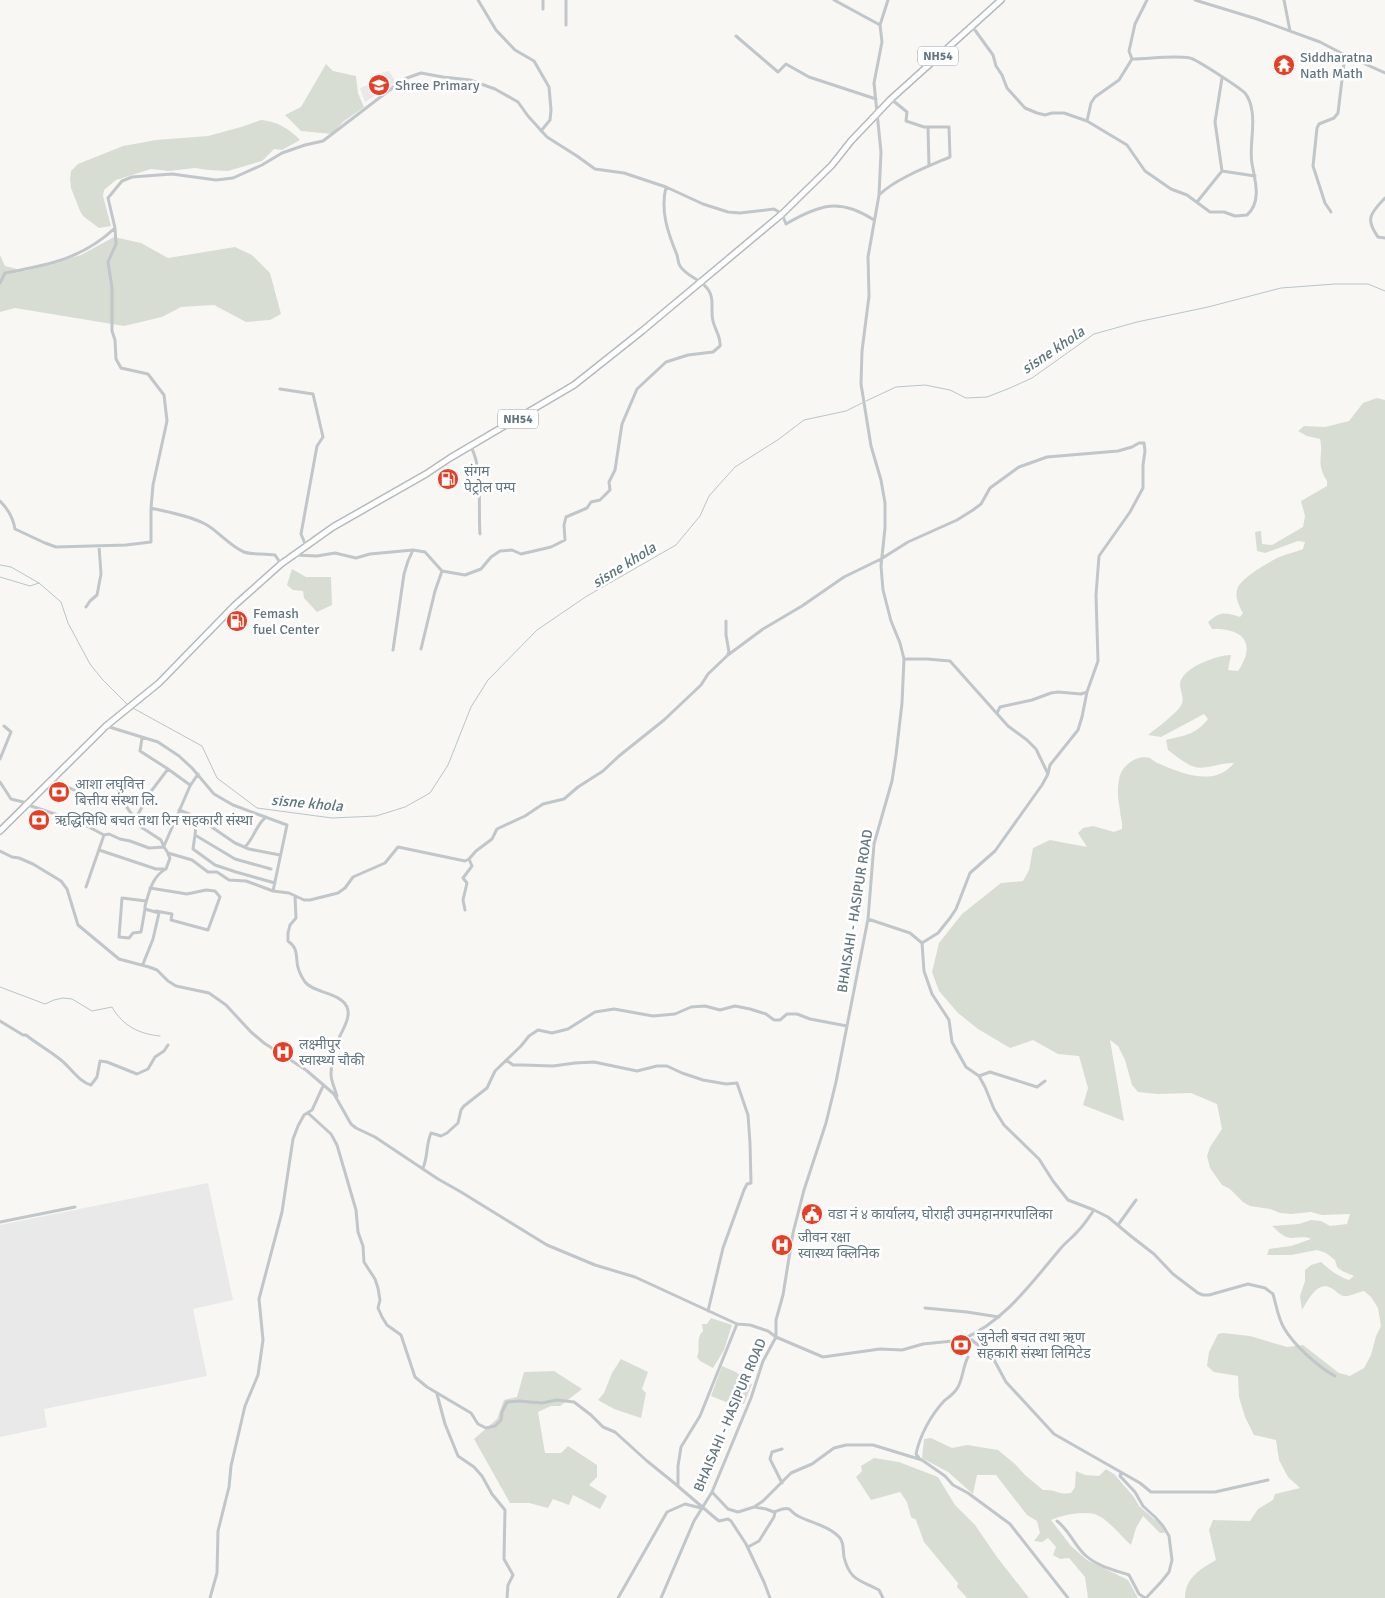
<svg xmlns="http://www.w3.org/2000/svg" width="1385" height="1598" font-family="Signika,'Noto Sans Devanagari',sans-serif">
	<rect width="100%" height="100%" fill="#f8f7f4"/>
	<path fill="#e8e9e8" d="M389,71L396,82L365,102L360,88L379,81L378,74Z
		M208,1183L233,1300L193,1309L207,1376L44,1409L47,1427L0,1437V1225Z"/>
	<path fill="#d8ddd3" d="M326,64L333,71L356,76L358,93L364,107L343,122L332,134L301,131L285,115L301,107Z
		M261,120C276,121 290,129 300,140L282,150L274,149L262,161L228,171L208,170L195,168L169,171L151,169L116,180L104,190L103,196L111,226L99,228L83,216L80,211L71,188L70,179L71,171L78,164L123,146L156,140L208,136L241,127Z
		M114,237L141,243L168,258L235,247L252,255L270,273L281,314L270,320L246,322L214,305L181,307L162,317L124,326L15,308L0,312V255L5,266L25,271L81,255Z
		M1377,398L1385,400V1598H1185C1185,1578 1200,1569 1216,1560L1209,1530L1213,1520L1250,1521L1258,1509L1273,1500L1275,1494L1300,1488L1288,1477L1279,1460L1276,1440L1254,1435L1245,1417L1239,1397L1238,1376L1214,1372L1207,1366L1209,1352L1218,1334L1223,1333L1250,1336L1287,1347L1303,1345L1339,1373L1350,1376L1364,1368L1371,1355L1376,1336L1381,1326L1378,1308L1371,1297L1364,1291C1358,1292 1349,1297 1344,1296C1338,1295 1336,1290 1331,1288C1317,1280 1308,1301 1302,1310L1300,1296L1305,1281V1270L1311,1265L1321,1262C1330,1270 1337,1276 1349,1280L1354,1276L1342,1271L1337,1267L1335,1260L1326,1253L1317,1250L1291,1255H1267L1269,1249L1291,1246L1311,1239C1303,1235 1294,1240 1286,1237C1281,1235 1276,1229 1272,1226L1299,1224L1311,1220L1321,1221L1330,1226L1347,1224L1350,1214L1322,1215L1311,1212L1291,1214L1280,1213L1270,1209L1250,1206L1243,1202L1230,1189L1222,1185L1210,1168L1207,1156L1210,1147L1222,1129L1217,1104L1191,1093L1157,1094L1138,1092L1132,1085L1125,1060L1118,1046L1110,1040L1124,1121L1083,1105L1088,1088L1079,1056L1058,1054L1033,1040L1010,1048L978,1029L958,1013L939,991L932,972L939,943L962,914L1001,883L1023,881L1029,870L1033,848L1050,840L1087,847L1078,833L1083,828L1093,826L1114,832L1122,829C1123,821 1120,817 1120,810C1118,801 1117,789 1119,780C1120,767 1136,754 1150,758C1153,760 1156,763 1160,764C1183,774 1215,787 1234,763C1222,762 1205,770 1195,767C1185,764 1176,756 1168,750L1166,740C1186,735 1195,735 1208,719L1204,714L1161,737L1148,735C1157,728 1174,715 1180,707C1186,699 1180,693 1180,684C1181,668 1217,655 1231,655L1228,670L1238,671C1257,643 1243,628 1212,629L1208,622C1220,611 1225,612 1240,617L1243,613C1239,606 1235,598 1237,590C1239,579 1266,564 1277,558C1285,554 1294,553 1303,549L1305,542L1298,541L1265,553L1257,551L1255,532L1261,531L1262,544L1272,545L1303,527L1305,516L1301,501L1327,486V481C1315,462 1324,457 1320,439L1307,436L1298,431L1304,426L1325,427L1349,421L1363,403Z
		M292,569L306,577H331L332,605L317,612L304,598L303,591L293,590L287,585Z
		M711,1318L732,1325L724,1350L713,1368L700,1361L697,1357C701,1348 695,1339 703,1331L702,1324H707Z
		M621,1359L648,1372L642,1389L646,1393L641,1418L614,1409L598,1400L604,1393L612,1373Z
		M722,1366L736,1372L752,1384L744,1404L726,1402L711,1396Z
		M554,1371L582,1389L560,1406H551L538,1412L545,1453H561L568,1446L597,1465V1477L589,1485L607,1496L600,1509L573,1495L569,1505L553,1499L548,1508L529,1503H510L474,1439L497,1419L504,1400L517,1397L524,1372Z
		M931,1438L952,1448L967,1445L998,1450L1015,1464L1025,1475L1043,1490C1056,1489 1058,1495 1071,1493L1075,1487L1076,1471L1085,1475L1099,1476L1106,1469L1114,1474L1121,1482L1134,1497L1139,1506L1162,1526L1165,1533H1160L1143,1516L1136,1528L1131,1545C1122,1537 1105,1516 1094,1514C1082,1511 1062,1515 1051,1520L1071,1546L1087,1560L1128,1580L1138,1598H1088L1085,1577L1069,1558L1060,1559L1053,1555L1056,1547L1048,1538L1042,1542L1034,1541L1040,1533L1037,1521L1027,1515L996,1475H977L973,1494L948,1472L922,1458L924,1439Z
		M874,1458L899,1462L938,1477L955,1505L975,1525L997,1557L1029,1598H967L957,1587L958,1583L924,1542L916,1520L911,1517L907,1502L900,1492L871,1500L856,1477L862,1471L861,1466Z"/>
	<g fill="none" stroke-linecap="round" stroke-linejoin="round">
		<path stroke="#b7c6c8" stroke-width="1" d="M866,401L896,387L925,385L950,390L966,398L987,397L1010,388L1032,378L1094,334L1137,322L1208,307L1281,288L1335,284H1368L1385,291
			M0,565L11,567L39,583L61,602L68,623L90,664L102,679L128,705
			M0,577L30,586L39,583
			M131,707L202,746L217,778L257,808L332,818L376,816L405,807L430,793L448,765L471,707L488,680L537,630L587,596L676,545L700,516L709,496L735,467L779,439L804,420L846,411L862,403
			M0,987L45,1004L54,1000L63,998L72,999L92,1011L112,1007C123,1026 139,1034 160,1036"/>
		<g stroke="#b4babd" stroke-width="8">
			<path id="primary" d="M0,831L106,726L159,683L235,605L281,564L333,527L426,474L450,458L574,385L642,331L782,214L832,165L851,141L891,99L1001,0"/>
		</g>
		<path stroke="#c0c6c9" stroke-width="3" d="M478,0L496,30L515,50L534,61L549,87L551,110L550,120L541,131
			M543,0V9
			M566,0V25
			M834,0L880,25
			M1195,0L1257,19L1320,42L1345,55L1385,73
			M1284,0L1290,31
			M972,26L993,55L996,66L1002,75L1007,88L1025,108L1037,113L1045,115L1052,113H1064L1087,121L1127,145L1145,171L1171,189L1187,195L1210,212H1224L1235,216L1247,215C1262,202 1255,180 1252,164C1249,146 1255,129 1252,111C1251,104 1249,98 1245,93C1240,88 1196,59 1190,58C1171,55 1150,59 1132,59L1129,51L1135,24L1147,0
			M736,36L778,72L786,64L809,77L876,99
			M1222,78L1215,122L1222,171L1255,176
			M1087,121L1091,103L1095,97L1119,80L1132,59
			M928,127L929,166
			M879,195C895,179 929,166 950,157L949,127H924L906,121L907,112L891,99
			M1385,198C1372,212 1364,218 1378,237L1385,238
			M1197,202L1222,171
			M1331,212L1325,203L1313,166L1317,128L1319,124L1334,118L1338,113L1345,55
			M115,228L116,244L108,262L112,288V331L115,340L116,359L121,368L148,374L164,395L167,421L153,485L151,508C168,512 192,516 207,525C220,533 230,546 244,552C252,555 265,553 275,555L281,564
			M0,283L5,273C48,265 82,259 115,228L108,198L122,181L132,177L172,174L216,180L233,178L262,165L282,153L305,145L323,141L404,79L421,73L443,77L470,80L495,89L518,102L528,116L547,137L577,156L595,169L624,173L666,187L703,204L728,212L740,213L774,209L782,214L786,224C820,204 840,198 874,220
			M280,389L313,394L323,437L317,446L301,534L306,546
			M471,447C483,468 478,509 480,534
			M0,501C8,509 13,517 15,529L45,543L56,547L126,545L151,542V508
			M294,555L317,556L335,553L356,558L370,554L413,550L425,552L442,571L465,575L481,569L491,557L500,551L512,550L521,554L551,547L565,540L564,525L566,517L587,508L591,502L600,500L610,490L609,482L615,470L622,424L637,389L666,362L688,355L713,352L720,346C721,337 715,330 713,321C710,311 715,300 709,291C702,279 688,278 680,266C678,263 678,258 677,255C668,233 660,211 666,187
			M86,607L90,601L97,595L101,574L99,546
			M726,621V635L729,652L728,654
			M421,649L435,591L442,571
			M393,650L404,574L408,561L413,550
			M904,659H927L950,661L1008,726L1027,740L1036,749L1048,774
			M997,713L1000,707L1032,700L1051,693L1058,692L1081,694L1087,692
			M106,726L158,742L179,756L192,768L214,794L233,805L287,825L273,891
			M142,738L140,751L168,769L190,785
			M0,759L11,732L4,726
			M52,780L87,796L97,794L123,802L141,827L161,840L164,847
			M0,782L11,799L27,803L31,806L61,816L70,817L104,835L109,834L120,839L130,841L149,848L164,847L168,853L192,860L208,872H217L229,880L246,881L273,891L289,893L304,900H310L338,893L345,888L353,877L385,863L398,847L465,861L469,859L476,851L492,839L497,829L525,816L543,804L564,799L578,787L603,771L619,756L664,720L701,685L708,674L728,655L763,629L802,606L844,577L881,559L908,542L957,520L973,510L981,504L990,488L1019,467L1047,457L1118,451L1132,447L1139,443H1144L1145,451L1143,465V488L1130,512L1099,556L1096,595L1098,661L1087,692L1082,717L1078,730L1050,765L1048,774L1042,785L995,851L970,873L956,909L950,918L938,933L922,943L924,971L932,994L949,1020L952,1042L966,1067L979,1076L985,1087L994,1109L1004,1125L1039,1159L1053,1181L1068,1200L1094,1210L1108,1217L1132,1237L1154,1254L1173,1274L1198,1293L1203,1295H1209L1248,1284L1265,1288L1273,1294C1276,1304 1278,1318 1284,1328C1293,1344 1318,1367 1335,1376
			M179,810L197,817L235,843L249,849L280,855
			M197,817L195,835L235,859L271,869
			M135,820L149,794L168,769
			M195,835L193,849L215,865L236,872L275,883
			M164,846L190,786L198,774
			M245,847C254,838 256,825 266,817
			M99,850L156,869H165
			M0,851L12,857L19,858L33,864L61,881L67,889L78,925L119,959L149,967L157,970L168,981L176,986L209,993L226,1005L251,1032L264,1043L306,1070L334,1094L351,1124L356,1128L375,1137L438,1179L461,1192L547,1245L595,1265L635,1277L737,1324L750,1325L768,1331L776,1337L823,1357L880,1349L902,1350L923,1344L963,1340H972L993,1358L1006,1382L1054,1434L1140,1483L1151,1492H1215L1268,1480
			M86,887L104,835
			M150,888L187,894L206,890L215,891L220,897L208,930L171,920L172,914L156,911
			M295,896L296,918L290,925L288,933V941C296,947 296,951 297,961C297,968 301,976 305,982C313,993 340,992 347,1007C352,1018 340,1033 337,1043C334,1053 331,1064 331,1074C331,1081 335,1089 337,1096
			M145,909L141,932L133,933L129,938L119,937L122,898L146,901
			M465,910L463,900L467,883L463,878L472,866L469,859
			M868,919L910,933L922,943
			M143,964L153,939L159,913L145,909V906C149,892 153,875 166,869L170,858L168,854
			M0,1021L23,1035H26C37,1044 50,1051 61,1060C71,1068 79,1082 91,1085L97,1077L100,1061L107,1062L137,1074L148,1069L155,1057L164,1051L168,1045
			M506,1060L513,1065H523L553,1066L575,1063L594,1062L637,1071L657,1066H667L682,1073L703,1080L726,1084L737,1083L748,1115L750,1143L751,1183L747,1184L744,1190L723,1248L708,1311
			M979,1076L990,1072L1037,1087L1045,1081
			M308,1113L331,1134L337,1145L356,1210L358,1232L363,1246L364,1262L375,1279L378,1288L380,1300L378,1308L382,1317L387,1325L401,1335L415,1377L427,1387L471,1413L478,1424L486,1428L495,1426L501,1420L502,1412L507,1402L519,1401L542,1403L557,1400L574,1402L591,1415L603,1427L615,1432L647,1461L673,1482L714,1517L719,1521L728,1519L731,1521L746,1544L764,1582L770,1598
			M423,1168C428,1157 426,1144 431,1133L441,1136L447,1133L458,1123L461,1110L464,1106L487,1088L495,1071L521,1046L529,1036L538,1030L552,1033L568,1029L595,1012L614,1009L653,1016L675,1014L691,1007L705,1006L720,1010L735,1006L750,1009L766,1014L774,1020H780L787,1014H797L810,1019L847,1026
			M0,1222L75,1207
			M1118,1225L1136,1200
			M925,1308L967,1312L999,1317
			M963,1339C1005,1321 1032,1282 1061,1248C1066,1242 1073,1237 1078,1231C1084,1225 1089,1217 1094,1210
			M437,1394L445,1424L458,1456L474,1467L482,1476L492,1494L505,1510L504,1559L513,1575L508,1585L507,1598
			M782,1449L772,1452L770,1459L782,1483
			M919,1458L916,1454C920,1435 931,1415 944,1401C949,1397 955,1393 958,1387C963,1378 963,1366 968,1357
			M1121,1473L1120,1476L1135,1492L1143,1506L1155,1517L1163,1526L1169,1536L1172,1560L1169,1572L1161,1582L1146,1598
			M678,1485V1466L681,1447L700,1416L737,1324
			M712,1492L728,1509L738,1512L754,1507L763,1501L791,1473L812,1464L834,1448L846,1445H873L922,1460L945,1476L953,1485L968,1493L1010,1524L1068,1598
			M755,1507L766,1509L774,1512C778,1511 784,1507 789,1509C792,1511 795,1515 798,1516C811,1523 830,1526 840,1538C844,1543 843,1551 844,1557C850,1581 860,1580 879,1590L883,1598
			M1057,1521C1070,1531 1074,1545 1085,1555C1097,1566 1114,1570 1129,1575L1139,1594L1145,1598
			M748,1547L759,1541L774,1517L775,1512
			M210,1598L217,1573L218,1531L229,1487L231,1466L245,1406L258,1375L263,1340L259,1299L282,1212L293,1139L298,1126L304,1115L312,1110L323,1086
			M618,1598L667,1512L685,1504L701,1508
			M661,1598L694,1521L712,1492L751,1398L763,1361L776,1337V1320L783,1295L793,1233L804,1190L826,1123L836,1082L868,919L874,844L892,781L896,755L902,703L904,659L900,643L891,621L883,590L881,566L885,528V503L881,480L871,446L861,384L862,351L869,296L868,257L879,195L881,152L874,83L882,42L880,25L888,0"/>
		<use href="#primary" stroke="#fff" stroke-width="5"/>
	</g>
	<defs>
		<g id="temple-disc" transform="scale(1.125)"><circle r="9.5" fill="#e73f25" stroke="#fff"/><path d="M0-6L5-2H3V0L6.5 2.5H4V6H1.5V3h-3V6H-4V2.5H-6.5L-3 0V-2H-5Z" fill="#fff"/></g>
		<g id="school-disc" transform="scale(1.125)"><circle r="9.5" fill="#e73f25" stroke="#fff"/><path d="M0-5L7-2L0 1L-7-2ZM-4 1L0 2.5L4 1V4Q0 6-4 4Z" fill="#fff"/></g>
		<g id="fuel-disc" transform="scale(1.125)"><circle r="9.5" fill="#e73f25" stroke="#fff"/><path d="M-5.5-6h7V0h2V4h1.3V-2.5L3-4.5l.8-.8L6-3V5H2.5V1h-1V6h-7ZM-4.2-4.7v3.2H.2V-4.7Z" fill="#fff"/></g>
		<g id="bank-disc" transform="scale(1.125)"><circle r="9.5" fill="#e73f25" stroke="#fff"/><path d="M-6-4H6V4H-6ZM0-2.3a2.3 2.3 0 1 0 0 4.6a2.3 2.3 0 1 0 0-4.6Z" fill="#fff"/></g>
		<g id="hospital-disc" transform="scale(1.125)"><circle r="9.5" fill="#e73f25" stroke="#fff"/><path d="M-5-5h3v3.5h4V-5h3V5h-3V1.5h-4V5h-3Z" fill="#fff"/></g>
		<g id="civic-disc" transform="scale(1.125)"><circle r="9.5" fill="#e73f25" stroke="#fff"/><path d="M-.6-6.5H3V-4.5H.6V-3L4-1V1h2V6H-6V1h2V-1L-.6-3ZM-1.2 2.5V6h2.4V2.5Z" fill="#fff"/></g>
	</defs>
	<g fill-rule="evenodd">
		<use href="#temple-disc" x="1284" y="65"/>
		<use href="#school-disc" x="379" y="85"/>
		<use href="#fuel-disc" x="448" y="479"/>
		<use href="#fuel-disc" x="237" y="621"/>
		<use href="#bank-disc" x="59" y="792"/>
		<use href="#bank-disc" x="39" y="820"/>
		<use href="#hospital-disc" x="283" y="1052"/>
		<use href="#civic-disc" x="812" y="1214"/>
		<use href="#hospital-disc" x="782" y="1245"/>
		<use href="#bank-disc" x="961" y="1345"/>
	</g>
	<g text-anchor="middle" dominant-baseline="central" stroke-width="5" stroke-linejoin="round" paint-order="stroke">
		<g fill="#fff" stroke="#919fa6" stroke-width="1">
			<rect x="918" y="46.5" width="40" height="19" rx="4"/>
			<rect x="498" y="409.5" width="40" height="19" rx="4"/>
		</g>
		<g font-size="12" font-weight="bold" fill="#627680">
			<text x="938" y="56">NH54</text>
			<text x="518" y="419">NH54</text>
		</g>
		<g font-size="14" fill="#627680" stroke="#fff" text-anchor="start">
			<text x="1300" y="57">Siddharatna<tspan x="1300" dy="16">Nath Math</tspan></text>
			<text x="395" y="85">Shree Primary</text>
			<text x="464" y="471">संगम<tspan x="464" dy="16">पेट्रोल पम्प</tspan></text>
			<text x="253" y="613">Femash<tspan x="253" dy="16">fuel Center</tspan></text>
			<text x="75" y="784">आशा लघुवित्त<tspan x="75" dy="16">बित्तीय संस्था लि.</tspan></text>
			<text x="55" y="820">ऋद्धिसिधि बचत तथा रिन सहकारी संस्था</text>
			<text x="299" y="1044">लक्ष्मीपुर<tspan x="299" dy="16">स्वास्थ्य चौकी</tspan></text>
			<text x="828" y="1214">वडा नं ४ कार्यालय, घोराही उपमहानगरपालिका</text>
			<text x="798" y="1237">जीवन रक्षा<tspan x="798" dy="16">स्वास्थ्य क्लिनिक</tspan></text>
			<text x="977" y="1337">जुनेली बचत तथा ऋण<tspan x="977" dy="16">सहकारी संस्था लिमिटेड</tspan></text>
		</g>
		<g font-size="14" fill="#627680" stroke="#fff">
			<text transform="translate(855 911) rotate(-81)">BHAISAHI - HASIPUR ROAD</text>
			<text transform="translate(730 1415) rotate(-67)">BHAISAHI - HASIPUR ROAD</text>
		</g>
		<g font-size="15" font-style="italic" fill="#5d767b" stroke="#fff">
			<text transform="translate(1053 350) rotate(-34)">sisne khola</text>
			<text transform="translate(624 565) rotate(-32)">sisne khola</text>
			<text transform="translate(307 803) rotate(5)">sisne khola</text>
		</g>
	</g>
</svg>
